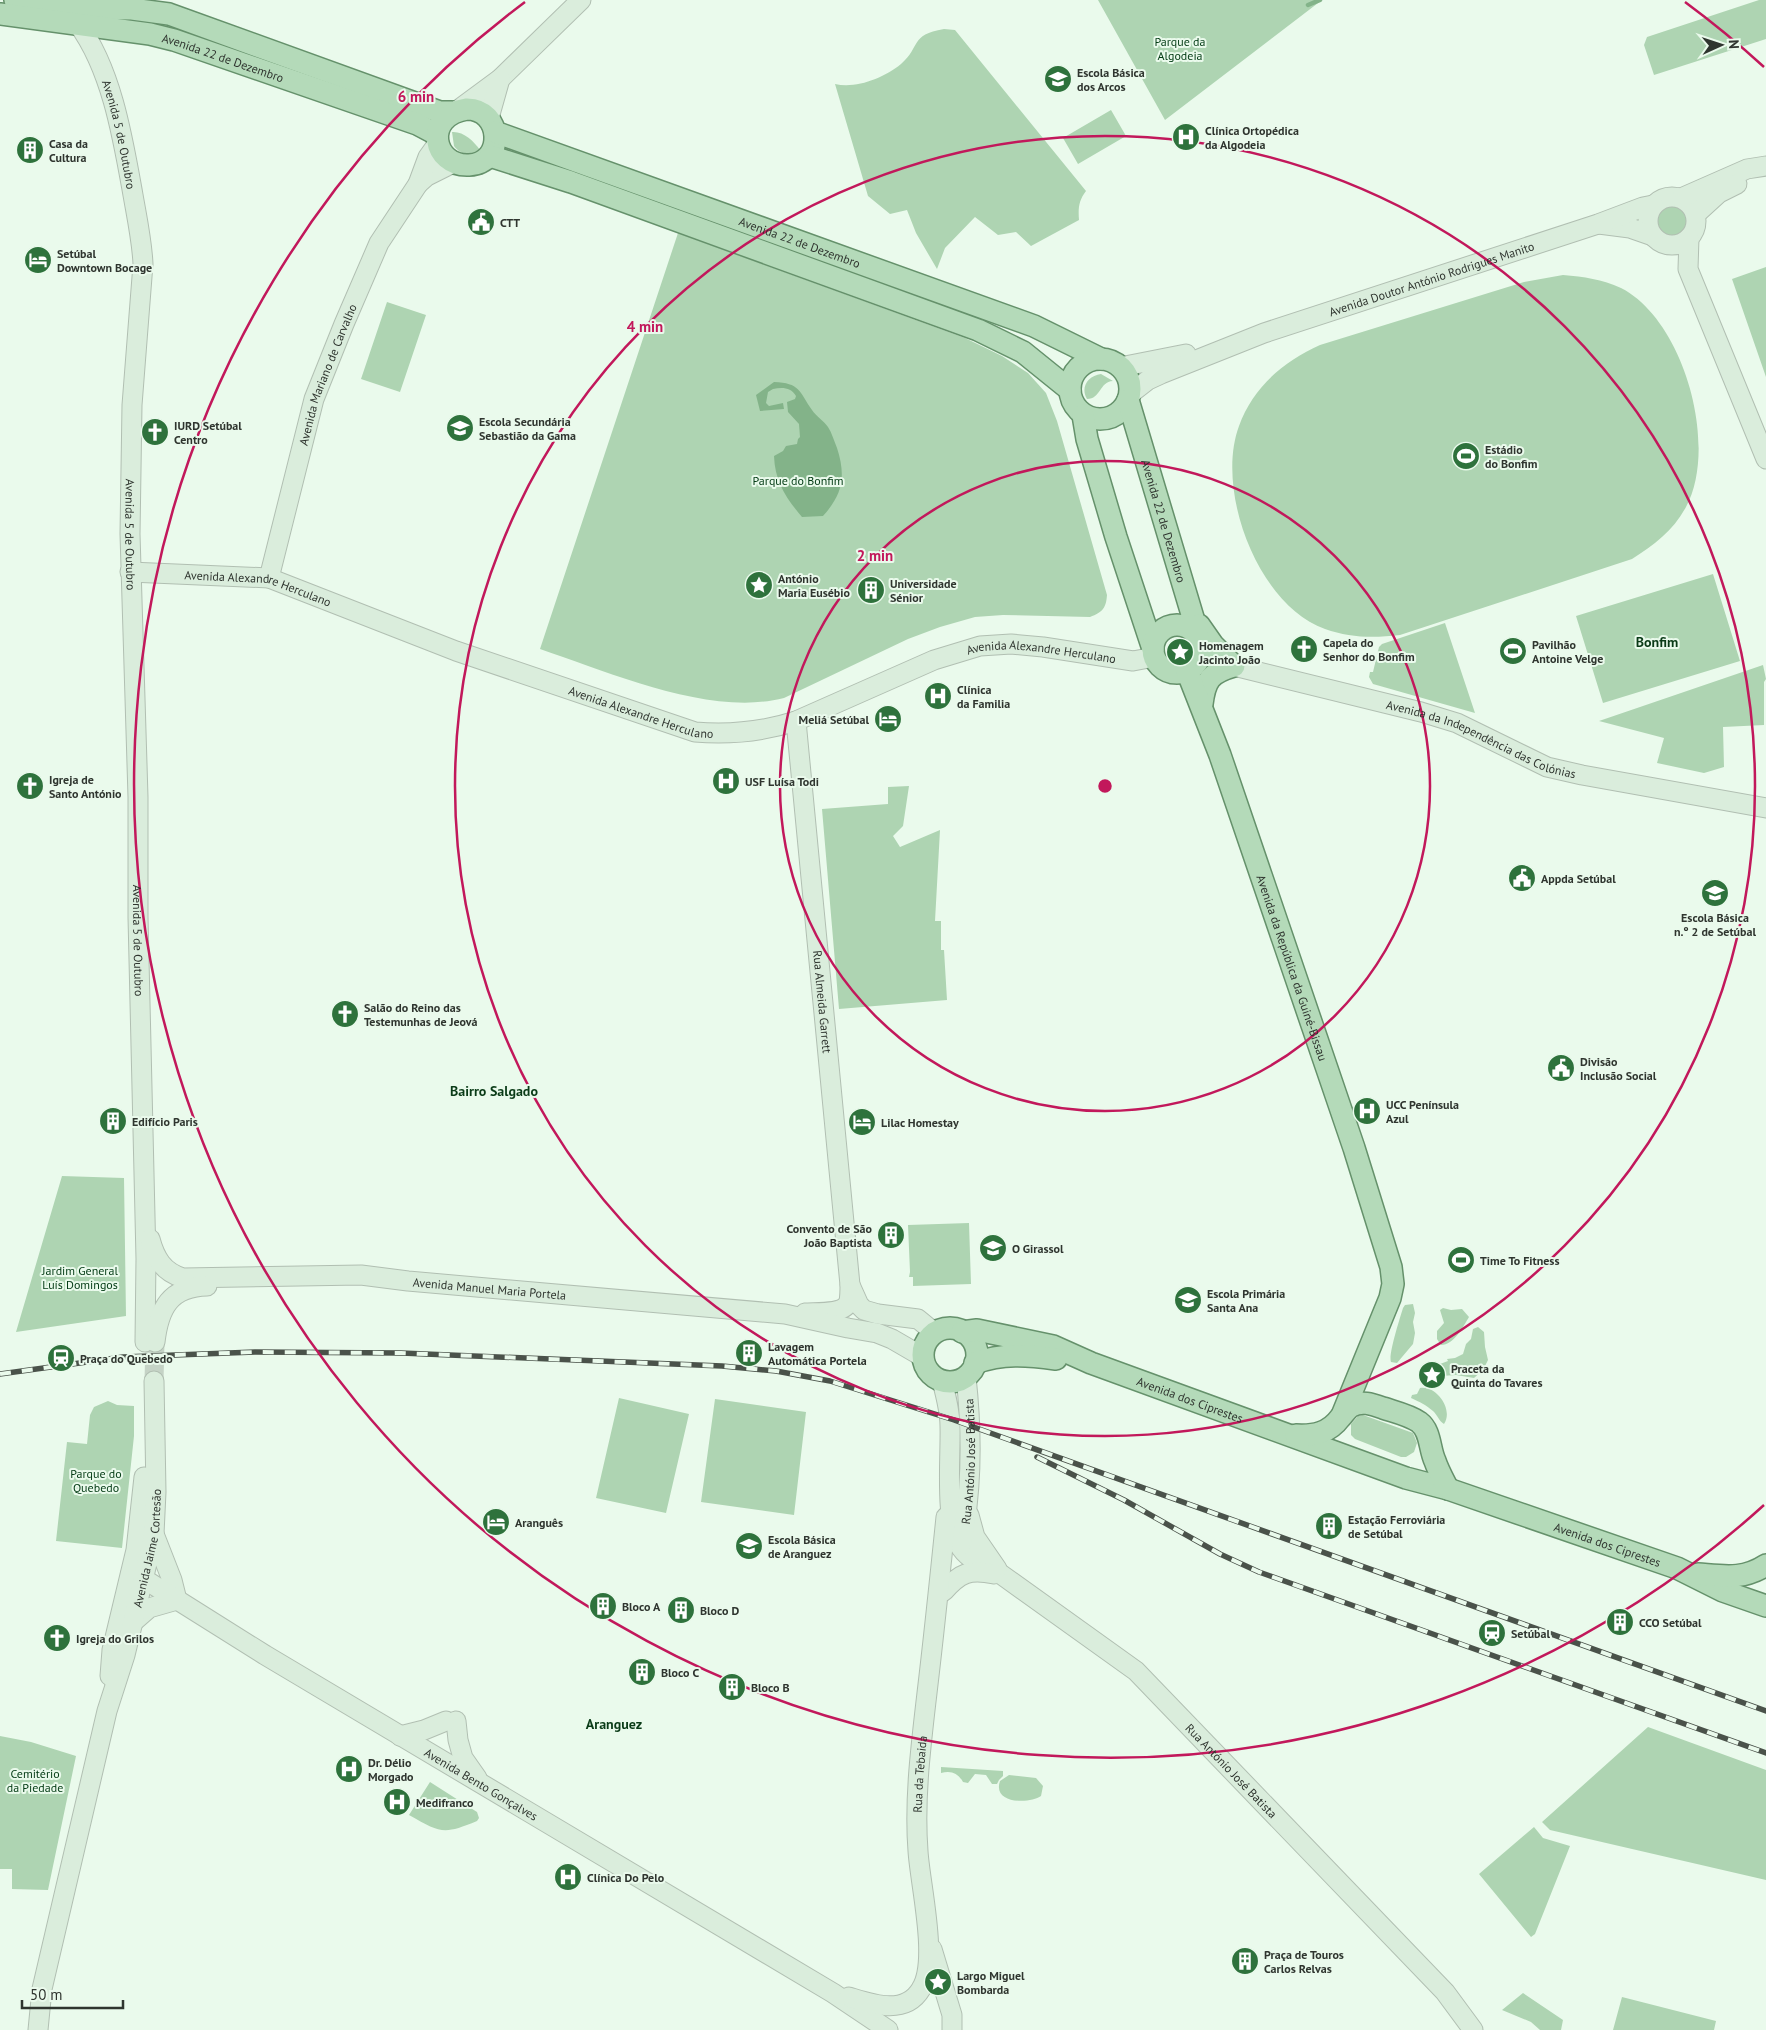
<svg xmlns="http://www.w3.org/2000/svg" width="1766" height="2030" font-family="'PT Sans',sans-serif">
	<rect width="100%" height="100%" fill="#eafaec"/>
	<path fill="#aed4b2" d="M1098,0H1322L1165,120Z
		M1759,0H1766V39L1654,75L1644,45L1647,37Z
		M944,29L955,30L1086,191C1079,200 1078,208 1079,220L1031,246L1016,232L998,235L975,217L945,248L937,269L916,233L907,210L890,214L868,196L835,84C856,89 884,78 901,64C921,47 909,35 944,29Z
		M1111,110L1126,136L1078,164L1063,138Z
		M452,132C463,131 474,141 480,150C470,157 461,155 454,146Z
		M1657 221a16 16 0 1 1 32 0a16 16 0 1 1-32 0Z
		M678,233L965,338L1002,356L1028,373L1046,393L1057,421L1107,595C1106,608 1103,612 1090,617L1003,615L975,617L940,627L908,639L784,698C711,717 611,673 540,649Z
		M1766,267V377L1732,279Z
		M1563,275C1584,277 1602,279 1621,288C1684,320 1719,446 1686,507C1673,531 1654,545 1632,559L1400,635C1374,638 1350,638 1325,629C1258,605 1215,491 1239,426C1253,387 1284,361 1320,345L1524,282Z
		M387,302L426,315L400,392L361,379Z
		M1101,374L1113,381C1099,382 1101,399 1087,399C1080,387 1088,376 1101,374Z
		M1713,574L1740,661L1603,703L1576,616Z
		M1445,623L1475,713L1373,684L1369,677L1370,672H1373L1379,647L1382,644Z
		M1763,665L1766,679L1764,682V725L1723,727L1724,767L1704,773L1657,763L1664,738L1599,721Z
		M909,786L903,826L893,836L900,847L940,830L935,921H941V950H944L947,1000L839,1009L822,809L888,804V787Z
		M62,1176L124,1178L126,1316L16,1332Z
		M969,1223L971,1284L913,1286V1277H909L910,1272L908,1225Z
		M1413,1304L1415,1313L1413,1322L1415,1333L1413,1344L1397,1363L1391,1362C1388,1355 1400,1318 1403,1308L1405,1305Z
		M1443,1308L1451,1310L1462,1309L1469,1317C1463,1327 1454,1345 1441,1345L1437,1339V1331L1444,1323L1440,1310Z
		M1478,1327L1484,1332L1485,1347L1488,1360L1483,1370L1474,1378L1456,1375L1441,1376L1437,1371L1440,1364L1448,1361L1447,1359L1455,1358L1463,1354L1466,1344L1471,1339L1473,1329Z
		M1420,1388C1436,1385 1454,1409 1444,1424C1439,1421 1438,1416 1433,1411C1426,1405 1420,1402 1411,1398L1412,1395L1417,1394Z
		M619,1398L689,1414L666,1513L596,1498Z
		M715,1399L806,1412L794,1515L701,1502Z
		M108,1401L117,1405L134,1406V1436L122,1548L56,1541L67,1442L87,1444L90,1415L94,1407Z
		M1363,1415L1413,1433L1417,1443L1414,1452L1406,1457H1401L1355,1439L1351,1435V1424L1358,1416Z
		M1648,1727L1766,1770V1880L1550,1830L1542,1822Z
		M0,1736L31,1742L76,1756L48,1890L12,1889V1869H0Z
		M941,1767L1003,1771V1776L999,1780L997,1784H992L986,1775L975,1774L968,1783L963,1782C958,1773 951,1770 941,1773Z
		M1009,1775L1036,1778L1043,1786L1041,1796C1030,1804 992,1804 1000,1781Z
		M430,1782L477,1812L479,1818L477,1821C443,1835 441,1833 409,1815Z
		M1534,1827L1543,1838L1570,1846L1535,1934L1531,1937L1479,1874Z
		M1523,1993L1563,2020L1561,2030H1540L1531,2022L1502,2010Z
		M1622,1997L1716,2021L1714,2030H1613Z"/>
	<path fill="#83b389" d="M774,382C800,383 799,391 812,410C816,416 823,420 828,427C832,433 834,441 837,448C846,476 843,494 823,516L802,517C786,498 775,482 774,456L783,451L786,446L797,444L798,439L800,437L799,424L788,412L787,402L795,399L796,396C791,387 782,387 773,389L768,392L766,403L769,406L783,403L784,409L760,411L756,395Z"/>
	<g fill="none" stroke-linecap="round" stroke-linejoin="round">
		<path stroke="#83b389" stroke-width="4.5" d="M1308,5L1320,0"/>
		<path stroke="#c5d3c6" stroke-width="19" stroke-dasharray="19 9" stroke-linecap="butt" d="M154,1381L155,1342"/>
		<g stroke="#b1bfb2" stroke-width="21">
			<g id="secondary">
				<path id="s1" d="M78,24C112,70 123,139 133,195C137,218 142,241 143,264L132,405L130,534L138,797V917L146,1259L145,1342"/>
				<path d="M458,110L500,79L581,0"/>
				<path d="M489,118L500,79"/>
				<path d="M418,184L427,176L455,162"/>
				<circle cx="1672" cy="221" r="24"/>
				<path d="M1681,198L1747,169L1766,166"/>
				<path d="M1696,214L1719,193L1737,184"/>
				<path d="M1599,224L1630,228L1653,236"/>
				<path d="M1689,238L1688,269L1766,459"/>
				<path d="M1120,367L1186,354"/>
				<path id="s2" d="M1130,394L1148,380L1161,374L1264,333L1598,224L1643,207L1653,205"/>
				<path id="s3" d="M130,572L269,578L456,651L695,732C731,735 762,732 796,721L934,660L980,646L1011,644L1043,647L1133,661L1154,657"/>
				<path id="s4" d="M269,578L314,399L344,324L379,243L418,184L428,157L438,143"/>
				<path id="s5" d="M1200,653L1234,666L1421,712L1457,723L1547,767L1582,775L1766,808"/>
				<path id="s6" d="M796,721L850,1285C850,1290 850,1296 849,1301C845,1315 816,1312 805,1313"/>
				<path id="s7" d="M150,1239C155,1258 163,1272 183,1278L361,1275L408,1281L785,1314L848,1328L877,1333L892,1339L923,1357"/>
				<path d="M850,1285L859,1305L864,1310L878,1314L918,1319L935,1333"/>
				<path d="M155,1342C159,1308 170,1287 207,1286"/>
				<path id="s8" d="M942,1381C946,1396 950,1411 950,1426C951,1457 944,1523 961,1548C971,1562 988,1568 1002,1575L1136,1671L1445,1992L1473,2030"/>
				<path d="M969,1515L975,1537L997,1569"/>
				<path d="M154,1534L172,1580L177,1600"/>
				<path id="s9" d="M961,1545C972,1491 972,1431 966,1377"/>
				<path id="s10" d="M131,1573L144,1579L265,1655L833,1993L888,2030"/>
				<path d="M944,1591C960,1573 969,1569 994,1574"/>
				<path d="M133,1622L149,1608L177,1600"/>
				<path d="M110,1676L112,1650L136,1550L144,1477"/>
				<path d="M456,1721L458,1740L463,1758L477,1778"/>
				<path d="M400,1736L424,1730L446,1721"/>
				<path d="M932,1949L952,2015V2030"/>
				<path id="s11" d="M849,1997C872,2004 905,2016 921,1989C939,1961 920,1885 918,1851C914,1799 921,1745 927,1693C934,1634 940,1576 946,1517"/>
				<path id="s12" d="M38,2030L42,1989L107,1711L125,1655L154,1534L156,1492L154,1381"/>
			</g>
		</g>
		<g stroke="#65916b" stroke-width="24">
			<g id="primary">
				<path d="M15,0L65,8L132,9L169,14L440,112H452"/>
				<path id="s13" d="M0,14L150,34L174,40L417,124L436,134"/>
				<path d="M467,109C502,109 506,163 469,165C433,167 422,116 467,109Z"/>
				<path id="s14" d="M495,132L1034,326L1101,359"/>
				<path d="M490,156L571,182L978,330L1023,352L1070,390"/>
				<circle cx="1100" cy="389" r="30"/>
				<path id="s15" d="M1128,400L1200,641"/>
				<path d="M1083,415L1087,439L1116,537L1153,649"/>
				<path d="M1199,625L1213,645L1234,666C1210,673 1205,680 1202,704"/>
				<circle cx="1177" cy="649" r="24"/>
				<path id="s16" d="M1187,671L1220,755L1354,1148L1391,1267L1393,1284L1390,1298L1343,1413"/>
				<circle cx="950" cy="1355" r="27"/>
				<path id="s17" d="M962,1332L977,1330L1053,1346L1091,1363L1406,1478L1448,1489L1677,1568L1723,1591L1766,1606"/>
				<path d="M975,1363C1003,1353 1027,1355 1056,1359"/>
				<path d="M1296,1435C1314,1436 1329,1433 1340,1418C1344,1414 1346,1410 1350,1407C1361,1400 1372,1404 1383,1408C1395,1412 1409,1415 1419,1422C1431,1431 1429,1448 1435,1461C1438,1470 1443,1479 1448,1489"/>
				<path d="M1698,1574C1724,1576 1743,1580 1766,1565"/>
			</g>
		</g>
		<use href="#secondary" stroke="#daeddc" stroke-width="19"/>
		<use href="#primary" stroke="#b4dab9" stroke-width="21"/>
		<g stroke="#4a524a" stroke-width="5.5">
			<path id="rail" d="M0,1374L123,1357L255,1352L401,1353L722,1366L776,1371L830,1381L954,1420L1766,1711
				M1037,1457L1124,1500L1220,1554L1259,1572L1766,1753"/>
		</g>
		<use href="#rail" stroke="#eafaec" stroke-width="4" stroke-dasharray="11" stroke-linecap="butt"/>
	</g>
	<g fill="none" stroke="#c2185b" stroke-width="2.5">
		<circle cx="1105" cy="786" r="325"/>
		<circle cx="1105" cy="786" r="650"/>
		<path d="M1764 1505A975 975 0 1 1 525 2M1685 2A975 975 0 0 1 1764 67"/>
	</g>
	<defs>
		<g id="school-disc" transform="scale(1.4375)"><circle r="9.5" fill="#2e723c" stroke="#eafaec"/><path d="M0-5L7-2L0 1L-7-2ZM-4 1L0 2.5L4 1V4Q0 6-4 4Z" fill="#fff"/></g>
		<g id="hospital-disc" transform="scale(1.4375)"><circle r="9.5" fill="#2e723c" stroke="#eafaec"/><path d="M-5-5h3v3.5h4V-5h3V5h-3V1.5h-4V5h-3Z" fill="#fff"/></g>
		<g id="building-disc" transform="scale(1.4375)"><circle r="9.5" fill="#2e723c" stroke="#eafaec"/><path d="M-4-6H4V6H1V3H-1V6H-4ZM-2.5-4.3h1.7v1.8h-1.7ZM.8-4.3h1.7v1.8H.8ZM-2.5-1h1.7V.8h-1.7ZM.8-1h1.7V.8H.8Z" fill="#fff"/></g>
		<g id="civic-disc" transform="scale(1.4375)"><circle r="9.5" fill="#2e723c" stroke="#eafaec"/><path d="M-.6-6.5H3V-4.5H.6V-3L4-1V1h2V6H-6V1h2V-1L-.6-3ZM-1.2 2.5V6h2.4V2.5Z" fill="#fff"/></g>
		<g id="hotel-disc" transform="scale(1.4375)"><circle r="9.5" fill="#2e723c" stroke="#eafaec"/><path d="M-6-4.5h1.5V1H6V5H4.5V3h-9V5H-6ZM-4 0a1.8 1.8 0 1 1 3.6 0ZM.5 0V-2.5h3Q6-2.5 6 0Z" fill="#fff"/></g>
		<g id="church-disc" transform="scale(1.4375)"><circle r="9.5" fill="#2e723c" stroke="#eafaec"/><path d="M-1.2-6h2.4v3.5h3.3v2.4h-3.3V6h-2.4V-.1h-3.3v-2.4h3.3Z" fill="#fff"/></g>
		<g id="stadium-disc" transform="scale(1.4375)"><circle r="9.5" fill="#2e723c" stroke="#eafaec"/><path d="M0-5a6.5 5 0 1 0 0 10a6.5 5 0 1 0 0-10ZM-3.5-1.8h7v3.6h-7Z" fill="#fff"/></g>
		<g id="sight-disc" transform="scale(1.4375)"><circle r="9.5" fill="#2e723c" stroke="#eafaec"/><path d="M0-6L1.8-2.2L6-1.7L2.9 1.2L3.7 5.4L0 3.3L-3.7 5.4L-2.9 1.2L-6-1.7L-1.8-2.2Z" fill="#fff"/></g>
		<g id="station-disc" transform="scale(1.4375)"><circle r="9.5" fill="#2e723c" stroke="#eafaec"/><path d="M-3-6H3Q5-6 5-4V2Q5 4 3 4L4.5 6H3L1.5 4h-3L-3 6H-4.5L-3 4Q-5 4-5 2V-4Q-5-6-3-6ZM-3.5-4v3h7v-3ZM-3.5 1v1.5H-2V1ZM2 1v1.5H3.5V1Z" fill="#fff"/></g>
	</defs>
	<g fill-rule="evenodd">
		<use href="#school-disc" x="1058" y="79"/>
		<use href="#hospital-disc" x="1186" y="137"/>
		<use href="#building-disc" x="30" y="150"/>
		<use href="#civic-disc" x="481" y="222"/>
		<use href="#hotel-disc" x="38" y="260"/>
		<use href="#school-disc" x="460" y="428"/>
		<use href="#church-disc" x="155" y="432"/>
		<use href="#stadium-disc" x="1466" y="456"/>
		<use href="#sight-disc" x="759" y="585"/>
		<use href="#building-disc" x="871" y="590"/>
		<use href="#church-disc" x="1304" y="649"/>
		<use href="#stadium-disc" x="1513" y="651"/>
		<use href="#sight-disc" x="1180" y="652"/>
		<use href="#hospital-disc" x="938" y="696"/>
		<use href="#hotel-disc" x="888" y="719"/>
		<use href="#hospital-disc" x="726" y="781"/>
		<use href="#church-disc" x="30" y="786"/>
		<use href="#civic-disc" x="1522" y="878"/>
		<use href="#school-disc" x="1715" y="893"/>
		<use href="#church-disc" x="345" y="1014"/>
		<use href="#civic-disc" x="1561" y="1068"/>
		<use href="#hospital-disc" x="1367" y="1111"/>
		<use href="#building-disc" x="113" y="1121"/>
		<use href="#hotel-disc" x="862" y="1122"/>
		<use href="#building-disc" x="891" y="1235"/>
		<use href="#school-disc" x="993" y="1248"/>
		<use href="#stadium-disc" x="1461" y="1260"/>
		<use href="#school-disc" x="1188" y="1300"/>
		<use href="#building-disc" x="749" y="1353"/>
		<use href="#station-disc" x="61" y="1358"/>
		<use href="#sight-disc" x="1432" y="1375"/>
		<use href="#hotel-disc" x="496" y="1522"/>
		<use href="#building-disc" x="1329" y="1526"/>
		<use href="#school-disc" x="749" y="1546"/>
		<use href="#building-disc" x="603" y="1606"/>
		<use href="#building-disc" x="681" y="1610"/>
		<use href="#building-disc" x="1620" y="1622"/>
		<use href="#station-disc" x="1492" y="1633"/>
		<use href="#church-disc" x="57" y="1638"/>
		<use href="#building-disc" x="642" y="1672"/>
		<use href="#building-disc" x="732" y="1687"/>
		<use href="#hospital-disc" x="349" y="1769"/>
		<use href="#hospital-disc" x="397" y="1802"/>
		<use href="#hospital-disc" x="568" y="1877"/>
		<use href="#building-disc" x="1245" y="1961"/>
		<use href="#sight-disc" x="938" y="1982"/>
	</g>
	<g text-anchor="middle" dominant-baseline="central" stroke-width="4" stroke-linejoin="round" paint-order="stroke">
		<g font-size="12" fill="#003912" stroke="#eafaec">
			<text x="1180" y="41">Parque da<tspan x="1180" dy="14">Algodeia</tspan></text>
			<text x="798" y="480">Parque do Bonfim</text>
			<text x="80" y="1270">Jardim General<tspan x="80" dy="14">Luís Domingos</tspan></text>
			<text x="96" y="1473">Parque do<tspan x="96" dy="14">Quebedo</tspan></text>
			<text x="35" y="1773">Cemitério<tspan x="35" dy="14">da Piedade</tspan></text>
		</g>
		<g font-size="12" fill="#2f352f" stroke="#eafaec">
			<text stroke="none"><textPath href="#s13" startOffset="228">Avenida 22 de Dezembro</textPath></text>
			<text stroke="none"><textPath href="#s1" startOffset="119">Avenida 5 de Outubro</textPath></text>
			<text stroke="none"><textPath href="#s14" startOffset="324">Avenida 22 de Dezembro</textPath></text>
			<text stroke="none"><textPath href="#s2" startOffset="324">Avenida Doutor António Rodrigues Manito</textPath></text>
			<text stroke="none"><textPath href="#s4" startOffset="212">Avenida Mariano de Carvalho</textPath></text>
			<text stroke="none"><textPath href="#s15" startOffset="126">Avenida 22 de Dezembro</textPath></text>
			<text stroke="none"><textPath href="#s1" startOffset="522">Avenida 5 de Outubro</textPath></text>
			<text stroke="none"><textPath href="#s3" startOffset="130">Avenida Alexandre Herculano</textPath></text>
			<text stroke="none"><textPath href="#s3" startOffset="955">Avenida Alexandre Herculano</textPath></text>
			<text stroke="none"><textPath href="#s3" startOffset="535">Avenida Alexandre Herculano</textPath></text>
			<text stroke="none"><textPath href="#s5" startOffset="295">Avenida da Independência das Colónias</textPath></text>
			<text stroke="none"><textPath href="#s1" startOffset="928">Avenida 5 de Outubro</textPath></text>
			<text stroke="none"><textPath href="#s16" startOffset="315">Avenida da República da Guiné-Bissau</textPath></text>
			<text stroke="none"><textPath href="#s6" startOffset="282">Rua Almeida Garrett</textPath></text>
			<text stroke="none"><textPath href="#s7" startOffset="361">Avenida Manuel Maria Portela</textPath></text>
			<text stroke="none"><textPath href="#s17" startOffset="240">Avenida dos Ciprestes</textPath></text>
			<text stroke="none"><textPath href="#s9" startOffset="84">Rua António José Batista</textPath></text>
			<text stroke="none"><textPath href="#s17" startOffset="682">Avenida dos Ciprestes</textPath></text>
			<text stroke="none"><textPath href="#s12" startOffset="495">Avenida Jaime Cortesão</textPath></text>
			<text stroke="none"><textPath href="#s8" startOffset="522">Rua António José Batista</textPath></text>
			<text stroke="none"><textPath href="#s11" startOffset="296">Rua da Tebaida</textPath></text>
			<text stroke="none"><textPath href="#s10" startOffset="409">Avenida Bento Gonçalves</textPath></text>
		</g>
		<g font-size="12" font-weight="bold" fill="#2f352f" stroke="#eafaec" text-anchor="start">
			<text x="1077" y="72">Escola Básica<tspan x="1077" dy="14">dos Arcos</tspan></text>
			<text x="1205" y="130">Clínica Ortopédica<tspan x="1205" dy="14">da Algodeia</tspan></text>
			<text x="49" y="143">Casa da<tspan x="49" dy="14">Cultura</tspan></text>
			<text x="500" y="222">CTT</text>
			<text x="57" y="253">Setúbal<tspan x="57" dy="14">Downtown Bocage</tspan></text>
			<text x="479" y="421">Escola Secundária<tspan x="479" dy="14">Sebastião da Gama</tspan></text>
			<text x="174" y="425">IURD Setúbal<tspan x="174" dy="14">Centro</tspan></text>
			<text x="1485" y="449">Estádio<tspan x="1485" dy="14">do Bonfim</tspan></text>
			<text x="778" y="578">António<tspan x="778" dy="14">Maria Eusébio</tspan></text>
			<text x="890" y="583">Universidade<tspan x="890" dy="14">Sénior</tspan></text>
			<text x="1323" y="642">Capela do<tspan x="1323" dy="14">Senhor do Bonfim</tspan></text>
			<text x="1532" y="644">Pavilhão<tspan x="1532" dy="14">Antoine Velge</tspan></text>
			<text x="1199" y="645">Homenagem<tspan x="1199" dy="14">Jacinto João</tspan></text>
			<text x="957" y="689">Clínica<tspan x="957" dy="14">da Familia</tspan></text>
			<text x="869" y="719" text-anchor="end">Meliá Setúbal</text>
			<text x="49" y="779">Igreja de<tspan x="49" dy="14">Santo António</tspan></text>
			<text x="745" y="781">USF Luísa Todi</text>
			<text x="1541" y="878">Appda Setúbal</text>
			<text x="1715" y="917" text-anchor="middle">Escola Básica<tspan x="1715" dy="14">n.º 2 de Setúbal</tspan></text>
			<text x="364" y="1007">Salão do Reino das<tspan x="364" dy="14">Testemunhas de Jeová</tspan></text>
			<text x="1580" y="1061">Divisão<tspan x="1580" dy="14">Inclusão Social</tspan></text>
			<text x="1386" y="1104">UCC Península<tspan x="1386" dy="14">Azul</tspan></text>
			<text x="132" y="1121">Edifício Paris</text>
			<text x="881" y="1122">Lilac Homestay</text>
			<text x="872" y="1228" text-anchor="end">Convento de São<tspan x="872" dy="14">João Baptista</tspan></text>
			<text x="1012" y="1248">O Girassol</text>
			<text x="1480" y="1260">Time To Fitness</text>
			<text x="1207" y="1293">Escola Primária<tspan x="1207" dy="14">Santa Ana</tspan></text>
			<text x="768" y="1346">Lavagem<tspan x="768" dy="14">Automática Portela</tspan></text>
			<text x="80" y="1358">Praça do Quebedo</text>
			<text x="1451" y="1368">Praceta da<tspan x="1451" dy="14">Quinta do Tavares</tspan></text>
			<text x="1348" y="1519">Estação Ferroviária<tspan x="1348" dy="14">de Setúbal</tspan></text>
			<text x="515" y="1522">Aranguês</text>
			<text x="768" y="1539">Escola Básica<tspan x="768" dy="14">de Aranguez</tspan></text>
			<text x="622" y="1606">Bloco A</text>
			<text x="700" y="1610">Bloco D</text>
			<text x="1639" y="1622">CCO Setúbal</text>
			<text x="1511" y="1633">Setúbal</text>
			<text x="76" y="1638">Igreja do Grilos</text>
			<text x="661" y="1672">Bloco C</text>
			<text x="751" y="1687">Bloco B</text>
			<text x="368" y="1762">Dr. Délio<tspan x="368" dy="14">Morgado</tspan></text>
			<text x="416" y="1802">Medifranco</text>
			<text x="587" y="1877">Clínica Do Pelo</text>
			<text x="1264" y="1954">Praça de Touros<tspan x="1264" dy="14">Carlos Relvas</tspan></text>
			<text x="957" y="1975">Largo Miguel<tspan x="957" dy="14">Bombarda</tspan></text>
		</g>
		<g font-size="14" font-weight="bold" fill="#0a3b17" stroke="#eafaec">
			<text x="1657" y="642">Bonfim</text>
			<text x="494" y="1091">Bairro Salgado</text>
			<text x="614" y="1724">Aranguez</text>
		</g>
	</g>
	<circle cx="1105" cy="786" r="8" fill="#c2185b" stroke="#eafaec" stroke-width="2.5"/>
	<g font-size="15" text-anchor="middle" font-weight="bold" fill="#c2185b" stroke="#eafaec" stroke-width="4" stroke-linejoin="round" paint-order="stroke">
		<text x="416" y="102">6 min</text>
		<text x="645" y="332">4 min</text>
		<text x="875" y="561">2 min</text>
	</g>
	<g transform="translate(1721 45) rotate(87)" stroke="#eafaec" stroke-width="4" paint-order="stroke">
	<path d="M0-4L9 19L0 12L-9 19Z" fill="#2f352f"/>
	<text y="-8" font-size="14" font-weight="bold" text-anchor="middle" fill="#2f352f">N</text>
	</g>
	<path d="M22 2000v8h101v-8" fill="none" stroke="#2f352f" stroke-width="2.5"/>
	<text x="30" y="2000" font-size="15" fill="#2f352f" stroke="#eafaec" stroke-width="4" paint-order="stroke">50 m</text>
</svg>
